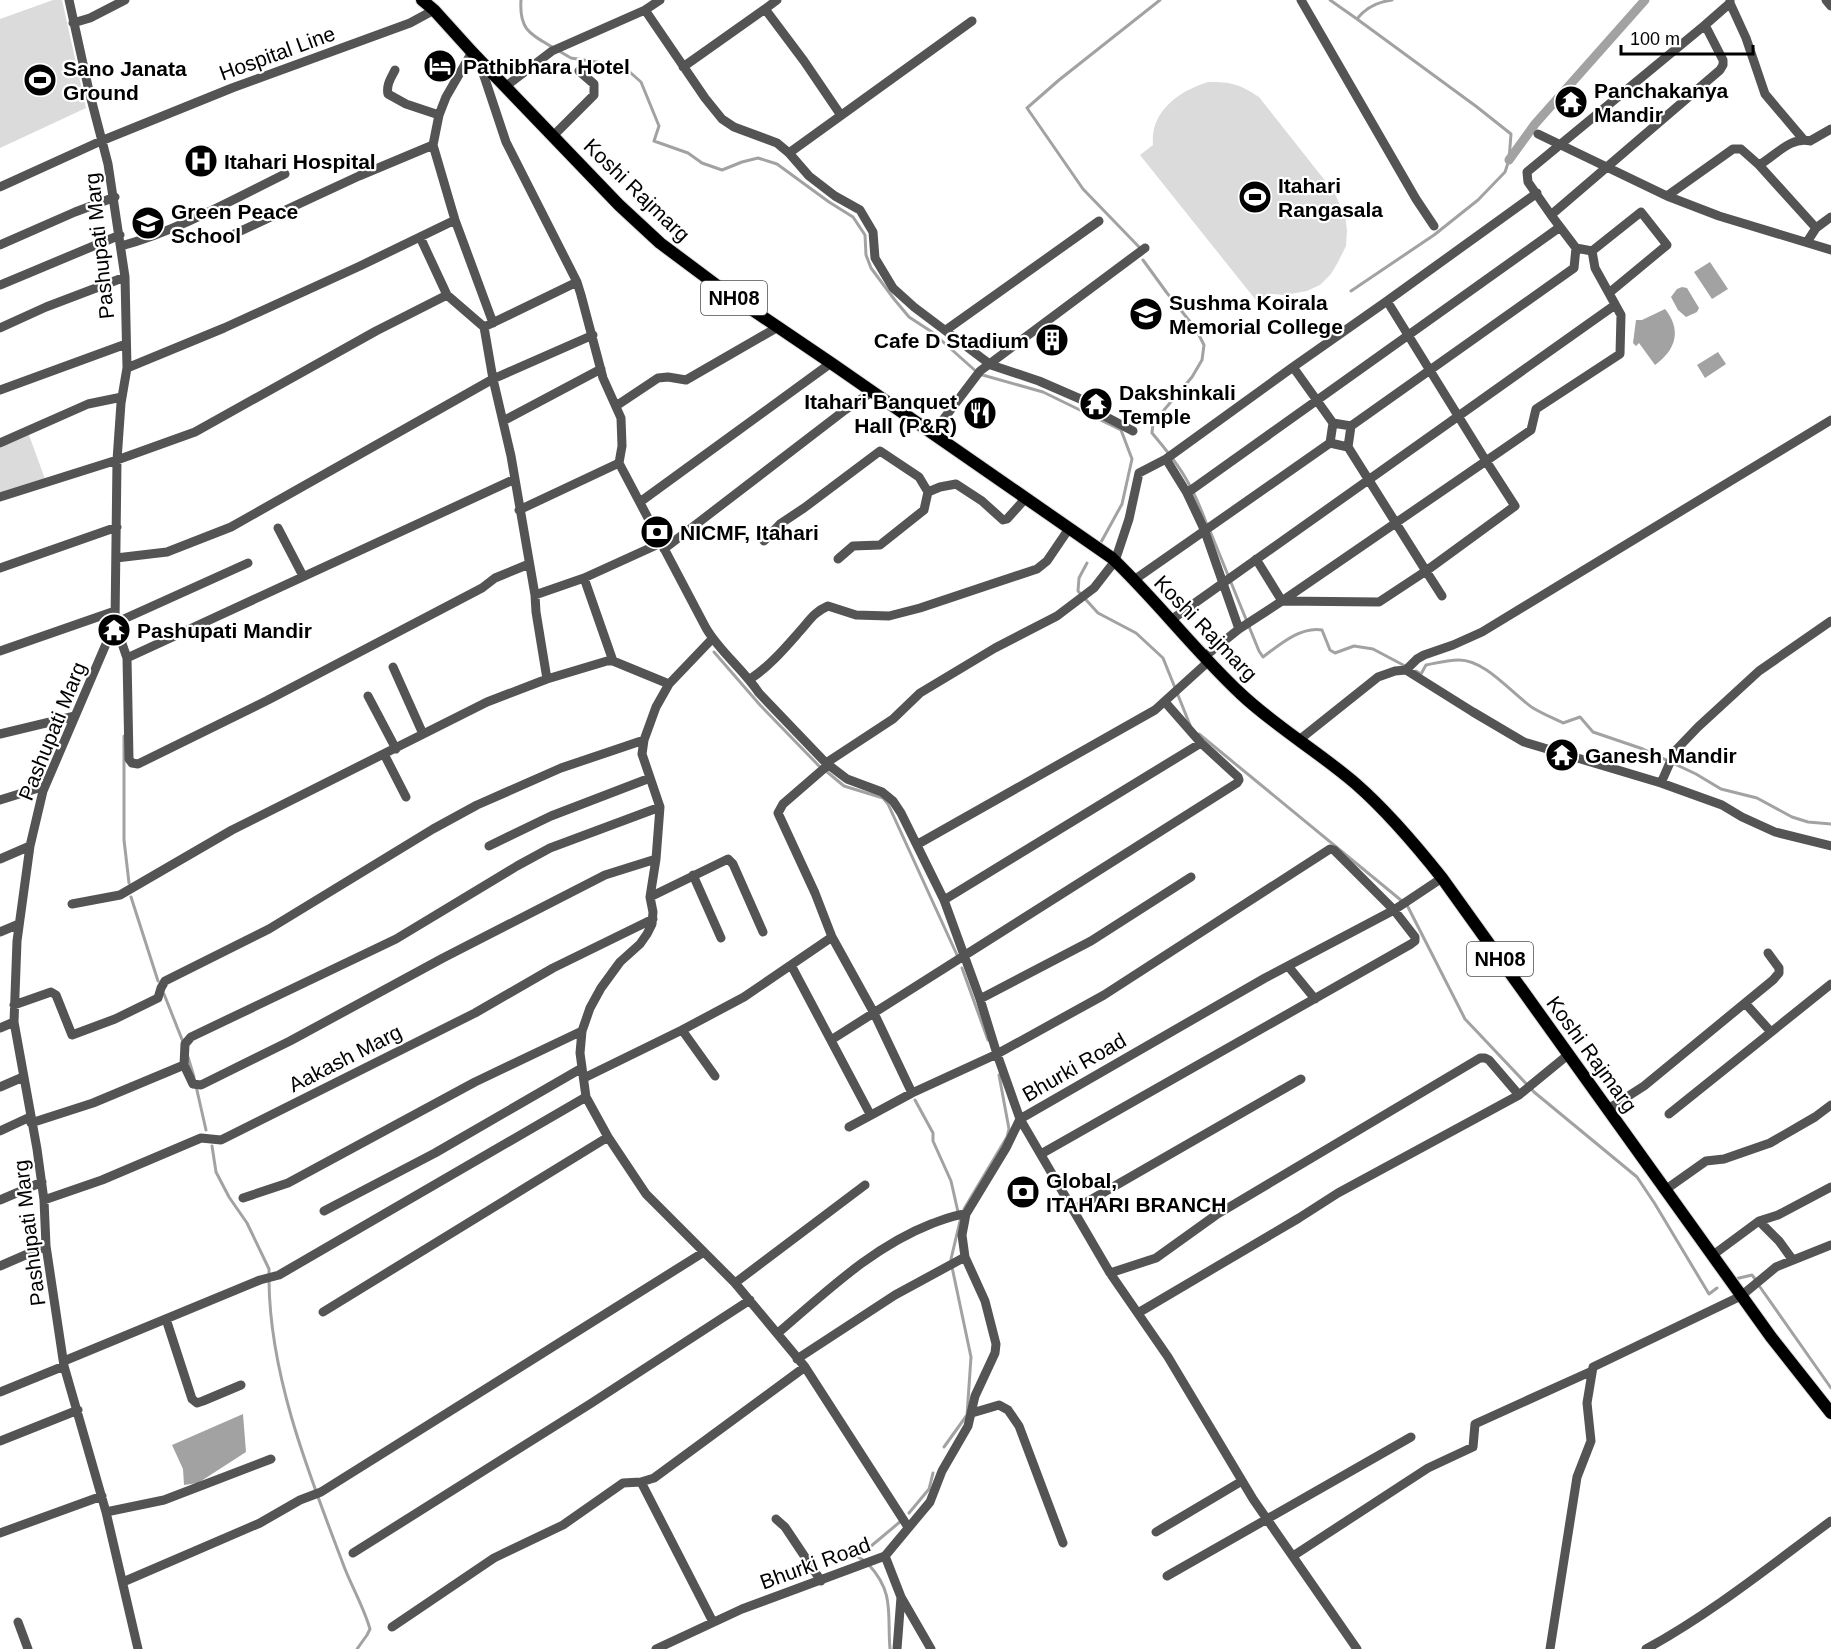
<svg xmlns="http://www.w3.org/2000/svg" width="1831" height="1649" font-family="Helvetica,sans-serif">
	<rect width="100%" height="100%" fill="#fff"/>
	<path fill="#dbdbdb" d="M53,0H62L86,108L0,148V19Z
		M1208,82C1232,82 1239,84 1259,97L1334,192L1345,215L1347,230L1346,246L1338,262L1331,274L1320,285L1307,291L1285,295L1273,294L1259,304L1140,155L1153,145C1150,111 1179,91 1208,82Z
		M29,435L45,479L0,496V447Z"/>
	<path fill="#a2a2a2" d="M1710,262L1728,289L1712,299L1694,272Z
		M1682,287L1687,288L1699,308L1697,312L1686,317L1678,310L1671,297L1677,289Z
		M1665,309C1682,330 1676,350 1655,365L1639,343L1636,346L1633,343L1636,320H1642Z
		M1718,352L1726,364L1705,378L1697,365Z
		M243,1414L246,1452L198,1483L184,1485L183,1469L172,1445Z"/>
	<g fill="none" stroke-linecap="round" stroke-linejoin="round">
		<path stroke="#a2a2a2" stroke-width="3" d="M521,0C519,30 530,34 554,48
			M1330,0L1357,19C1366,7 1378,2 1392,0
			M559,51L571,58L623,66L641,82L659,126L654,141L688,153L702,163L722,170L742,162L758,158L777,164L829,202L853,217L865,235L866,255L871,268L894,299L909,317L932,332L979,374L1043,392L1121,430L1132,459L1122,504L1100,544
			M1140,248L1083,189L1027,108L1059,80L1160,0
			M1143,260L1167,293L1196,329L1204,345L1202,360L1192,377L1153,423L1152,433C1180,466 1192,484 1207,525
			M1351,291L1434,235L1478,200L1505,172L1509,160L1511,134L1477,107L1357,19
			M1210,531L1259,651L1263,657C1279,645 1301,626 1322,630L1330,650L1335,653L1354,646L1373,649L1407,667
			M1087,563L1079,578L1078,591L1098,613L1136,633L1163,658L1190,725
			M714,652L760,705L820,767
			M1416,671L1421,674L1426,665C1436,663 1448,660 1459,660C1486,660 1512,694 1533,708C1543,714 1553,718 1563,723L1580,717L1593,732L1643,749L1696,774L1721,789L1757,798L1792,817L1808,822L1831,824
			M1199,734L1402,901
			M124,736V840L129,883
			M826,771L844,786L883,798L888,804L957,955
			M131,897L158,981
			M1407,905L1465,1019L1534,1092L1637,1177L1655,1204L1709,1294L1717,1288
			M962,968L988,1040
			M164,994L183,1042
			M188,1057L194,1077
			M196,1086L206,1130
			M915,1100L933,1133V1141L951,1181L958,1212
			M212,1146L216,1172L229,1197L247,1223L269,1269V1274
			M964,1209L1007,1137L1009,1129L999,1075
			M951,1259L960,1221
			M1735,1279L1752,1275L1755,1279
			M269,1281C270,1379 311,1479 345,1569C353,1589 364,1608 370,1629L367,1635L357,1649
			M1760,1287L1831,1388
			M944,1447L967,1415L971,1357L952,1267
			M909,1513L929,1489L933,1473
			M865,1561L858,1557L901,1521
			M869,1565C895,1593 887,1615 890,1649"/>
		<path stroke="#a2a2a2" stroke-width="9" d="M1509,160L1535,124L1645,0"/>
		<g stroke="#dbdbdb" stroke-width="14">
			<path id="major" d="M422,0L434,10L472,52L619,205L660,243L723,290L831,363L1112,558C1157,601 1195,651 1241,694C1276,727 1319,752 1356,784C1388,812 1415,844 1442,878L1771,1337L1831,1413"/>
		</g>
		<path stroke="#545454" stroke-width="9" d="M69,0L89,91L108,164L125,277L127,368L121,403L117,460L115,623L43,791L30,846L17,941L14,1022L37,1149L44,1200L46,1246L64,1366L106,1512L138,1649
			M660,0L645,10L705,98L722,119L734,127L777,143L789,153
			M1301,0L1416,199L1434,226
			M1826,0L1831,6
			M1730,3L1746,38L1765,94L1803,139
			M765,9L777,0
			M972,21L789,153L809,176L835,196L860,210L873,232L875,258L893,288L914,307L991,365L1039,381L1085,401L1093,410L1133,431
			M73,23L90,18L125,0
			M1705,25L1723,60V65L1720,70L1551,215L1528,182L1527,172Z
			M1705,25L1730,3V0
			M472,52L446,97L439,115L433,145L455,220L493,323
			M479,61L506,142L577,282L581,295L603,378L621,418L622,446L619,463L706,628C720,652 743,669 759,693L826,763L847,779L882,792L893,801L901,813L944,900L980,999L997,1054L1020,1119L1110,1273L1168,1357L1253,1499L1357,1649
			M683,67L765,9L804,61L840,114
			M395,70C391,78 386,85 388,94L406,104L439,115
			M505,87L552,51L645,10
			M1538,134L1667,196L1719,216L1831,250
			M553,136L594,95V84L579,71
			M1759,165L1816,228
			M0,187L101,141L232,88L410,23L434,10
			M1537,193L1387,301L1486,461L1531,430L1536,409L1620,354L1621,315L1595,268L1592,251L1576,248L1551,215
			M1667,196L1733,149H1741L1759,165C1775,156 1791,136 1810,141L1831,129
			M232,235L359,176L433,145
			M1807,242L1816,228L1831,217
			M0,245L75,212L115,197
			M121,246C179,230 232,200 285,174
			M1592,251L1641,212L1667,245L1609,293
			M0,285L120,235
			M447,295L484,327L577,282
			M484,327L493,379L511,456L535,595L536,612L547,679
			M0,328L46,307L125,277
			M946,330L1099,221
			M127,368L224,328L360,266L455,220
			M0,390L126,344
			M616,406L658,378L668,377L686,380L778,327
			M503,421L601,369
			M1333,423L1293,367L1387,301
			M933,433L980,371L1145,248
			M0,443L88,404L122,397
			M1348,447L1330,443L1333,423L1351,426
			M1187,493L1560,227
			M0,497L117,460L195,432L376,331L447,295L420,237
			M640,502L831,363
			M519,510L619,463
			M278,528L303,576
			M764,541L780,524L804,508L880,451L919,477L928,492
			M664,549L845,410L873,391
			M116,558L167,552L231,527L493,379L593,335
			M838,559L853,546L880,545L924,510L928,492L940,487L956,484L982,501L1003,520L1007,519L1025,499
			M1256,559L1282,601L1486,461L1515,506L1426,571L1442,596
			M248,563L115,623L127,658L129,759L132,763L138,764L268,700L482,588L495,578L529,564
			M0,568L117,527
			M584,578L613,661
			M1134,580L1330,443
			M535,595L584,578L661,543
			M1171,620L1615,305
			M1239,629L1204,529L1187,493L1166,459L1293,367
			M712,639L669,684L656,707L644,740L642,754L660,807L656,859L650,897L653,912L652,924L647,934L640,944L620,962L601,988L590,1008L582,1031L580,1053L586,1097L608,1137L646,1194L735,1283L805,1367L908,1527
			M0,651L115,611
			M1204,657L1239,629L1282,601L1379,602L1426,571L1348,447L1351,426L1574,268L1576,248
			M127,658L515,479
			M393,667L423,734
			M1406,670L1417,659L1424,655L1453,645L1482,632L1831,420
			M750,679C769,667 785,648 800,631C810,620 814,612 828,606L856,615L889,616L920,608L1037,569L1047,561L1068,530
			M368,696L396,749
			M0,734L75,716
			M1299,740L1378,677L1395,671L1406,670L1473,712L1524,742L1661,783L1722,805L1742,817L1775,832L1831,846
			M384,754L406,797
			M826,763L893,719L920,693L995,648L1057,616L1094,588L1115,561L1129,519L1139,473L1166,459
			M1661,783L1675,751L1698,727L1759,671L1831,621
			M0,800L45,786
			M918,844L1155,710L1209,661
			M489,846L551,816L650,778
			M0,859L30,846
			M693,875L721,938
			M650,897L728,859L733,864L763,932
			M944,900L1201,743
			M72,904L120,895L232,830L487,702L547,679L607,661H613L669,684
			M0,932L19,924
			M832,937L874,1013L912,1093
			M791,965L870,1114
			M1288,966L1315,999
			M980,999L1091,941L1191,877
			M1745,1003L1771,1032
			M14,1005L51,992L56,995L72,1035L115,1019L158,998L161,988L165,981L269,929L433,829L477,805L561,768L644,740
			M0,1028L14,1022
			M682,1030L715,1076
			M831,1040L1237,783L1239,780L1238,777L1201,743L1165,702
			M184,1065L193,1084L201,1085L290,1041L443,958L605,875L656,859
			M584,1078L682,1030L744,997L832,937L815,893L778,813L783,804L828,765
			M0,1087L23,1077
			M1608,1109L1644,1086L1773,980L1779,973V968L1768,953
			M1669,1114L1831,984
			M31,1123L93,1103L184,1065L185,1044L191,1037L396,939L517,866L550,848L660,807
			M849,1127L912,1093L997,1054L1104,995L1330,849L1334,850L1394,910L1415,937V941L1411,944L1041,1154
			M0,1131L30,1117
			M1665,1190L1706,1161L1724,1159L1770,1143L1815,1117L1831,1105
			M243,1198L288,1183L475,1082L582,1031
			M0,1200L42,1182
			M44,1200L102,1180L201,1138L221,1140L475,1013L553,968L653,919
			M1073,1210L1301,1079
			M324,1211L435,1153L582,1068
			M1713,1255L1759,1221
			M1792,1259L1779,1241L1759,1221L1778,1215L1831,1187
			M0,1266L46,1246
			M1110,1273L1156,1258L1216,1215L1480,1058H1485L1489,1060L1519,1095
			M735,1283L865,1185
			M323,1312L608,1137
			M1138,1313L1299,1218L1338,1193L1519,1095L1569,1054
			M166,1319L192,1399L197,1403L203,1401L241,1385
			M778,1333C825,1293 872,1247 931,1224C942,1220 953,1215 966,1214
			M797,1359L895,1295L965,1257
			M64,1361L260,1280L279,1275L586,1097
			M0,1392L64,1366
			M972,1413L999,1405L1008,1410L1019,1426L1063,1543
			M0,1441L78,1410
			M641,1482L713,1622
			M106,1512L164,1500L271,1459
			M776,1519L785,1527L821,1581
			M1156,1532L1242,1481
			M0,1533L102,1496
			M353,1553L590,1404L750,1300
			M885,1556L901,1597L931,1649
			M1293,1556L1428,1468L1473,1447L1475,1424L1592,1371
			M1167,1576L1411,1437
			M123,1582L260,1523L300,1500L321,1492L704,1252
			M18,1622L28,1649
			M392,1627L494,1558L563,1525L623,1483L641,1482L654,1478L805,1367
			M656,1649L742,1609L885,1556L930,1502L942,1471L968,1426L975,1396L995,1353L996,1344L985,1301L965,1257L962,1235L966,1214L1006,1148L1020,1119L1265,978L1394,910L1442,878
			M897,1649L901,1597
			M1550,1649L1577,1477L1591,1441L1587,1403L1593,1367L1741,1296L1776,1267L1831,1245
			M1646,1649C1712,1613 1771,1565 1831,1521"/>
		<use href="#major" stroke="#000" stroke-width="12"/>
	</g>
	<defs>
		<g id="hotel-disc" transform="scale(1.725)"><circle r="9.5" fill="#000" stroke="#fff"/><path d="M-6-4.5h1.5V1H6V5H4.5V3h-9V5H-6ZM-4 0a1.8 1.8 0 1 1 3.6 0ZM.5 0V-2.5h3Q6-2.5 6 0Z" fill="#fff"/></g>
		<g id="stadium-disc" transform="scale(1.725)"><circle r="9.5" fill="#000" stroke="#fff"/><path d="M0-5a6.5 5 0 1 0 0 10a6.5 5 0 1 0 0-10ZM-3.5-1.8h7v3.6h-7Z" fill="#fff"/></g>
		<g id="temple-disc" transform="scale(1.725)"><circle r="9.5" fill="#000" stroke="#fff"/><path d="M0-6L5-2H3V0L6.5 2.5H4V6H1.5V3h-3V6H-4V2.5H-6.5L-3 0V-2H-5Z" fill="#fff"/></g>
		<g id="hospital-disc" transform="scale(1.725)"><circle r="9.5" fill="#000" stroke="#fff"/><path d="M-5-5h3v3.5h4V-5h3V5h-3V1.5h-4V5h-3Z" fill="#fff"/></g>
		<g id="school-disc" transform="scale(1.725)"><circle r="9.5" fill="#000" stroke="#fff"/><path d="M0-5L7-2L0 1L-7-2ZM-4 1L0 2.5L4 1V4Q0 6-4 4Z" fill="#fff"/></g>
		<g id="building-disc" transform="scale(1.725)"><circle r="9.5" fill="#000" stroke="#fff"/><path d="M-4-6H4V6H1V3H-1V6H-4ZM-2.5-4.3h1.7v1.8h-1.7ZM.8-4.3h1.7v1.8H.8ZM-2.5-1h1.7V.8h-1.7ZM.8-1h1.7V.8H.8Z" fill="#fff"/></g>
		<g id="restaurant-disc" transform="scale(1.725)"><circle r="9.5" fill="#000" stroke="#fff"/><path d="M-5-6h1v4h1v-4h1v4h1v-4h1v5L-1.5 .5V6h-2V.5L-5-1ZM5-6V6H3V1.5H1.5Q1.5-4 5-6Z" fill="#fff"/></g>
		<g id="bank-disc" transform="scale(1.725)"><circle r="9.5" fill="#000" stroke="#fff"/><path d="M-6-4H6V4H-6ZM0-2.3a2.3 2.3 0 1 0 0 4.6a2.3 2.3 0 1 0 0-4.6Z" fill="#fff"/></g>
	</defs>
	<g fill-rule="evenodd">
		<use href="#hotel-disc" x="440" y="66"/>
		<use href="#stadium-disc" x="40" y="80"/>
		<use href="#temple-disc" x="1571" y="102"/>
		<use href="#hospital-disc" x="201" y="161"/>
		<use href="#stadium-disc" x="1255" y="197"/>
		<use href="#school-disc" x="148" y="223"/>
		<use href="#school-disc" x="1146" y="314"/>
		<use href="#building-disc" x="1052" y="340"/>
		<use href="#temple-disc" x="1096" y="404"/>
		<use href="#restaurant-disc" x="980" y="413"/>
		<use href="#bank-disc" x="657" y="532"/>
		<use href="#temple-disc" x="114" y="630"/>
		<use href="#temple-disc" x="1562" y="755"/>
		<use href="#bank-disc" x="1023" y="1192"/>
	</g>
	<g text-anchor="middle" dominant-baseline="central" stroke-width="4.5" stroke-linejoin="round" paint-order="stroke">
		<g fill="#fff" stroke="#4c4c4c" stroke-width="1.5">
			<rect x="701" y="281" width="66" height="34" rx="4.5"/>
			<rect x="1467" y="942" width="66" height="34" rx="4.5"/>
		</g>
		<g font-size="20" font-weight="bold" fill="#000">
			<text x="734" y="298">NH08</text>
			<text x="1500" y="959">NH08</text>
		</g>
		<g font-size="21" fill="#000" stroke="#fff">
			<text transform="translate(277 53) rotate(-20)">Hospital Line</text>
			<text transform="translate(637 190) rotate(44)">Koshi Rajmarg</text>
			<text transform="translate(99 246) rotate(-96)">Pashupati Marg</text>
			<text transform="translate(1206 628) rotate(46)">Koshi Rajmarg</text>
			<text transform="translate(52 731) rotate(-68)">Pashupati Marg</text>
			<text transform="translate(1592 1054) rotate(54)">Koshi Rajmarg</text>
			<text transform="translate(345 1058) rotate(-27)">Aakash Marg</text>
			<text transform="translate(1074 1067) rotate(-30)">Bhurki Road</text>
			<text transform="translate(29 1233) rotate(-97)">Pashupati Marg</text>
			<text transform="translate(815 1563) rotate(-20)">Bhurki Road</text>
		</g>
		<g font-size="21" font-weight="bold" fill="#000" stroke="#fff" text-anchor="start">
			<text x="463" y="66">Pathibhara Hotel</text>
			<text x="63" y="68">Sano Janata<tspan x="63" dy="24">Ground</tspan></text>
			<text x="1594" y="90">Panchakanya<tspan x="1594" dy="24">Mandir</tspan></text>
			<text x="224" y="161">Itahari Hospital</text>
			<text x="1278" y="185">Itahari<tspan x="1278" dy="24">Rangasala</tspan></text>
			<text x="171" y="211">Green Peace<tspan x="171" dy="24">School</tspan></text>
			<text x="1169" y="302">Sushma Koirala<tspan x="1169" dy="24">Memorial College</tspan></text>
			<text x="1029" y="340" text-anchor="end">Cafe D Stadium</text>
			<text x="1119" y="392">Dakshinkali<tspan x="1119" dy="24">Temple</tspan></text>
			<text x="957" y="401" text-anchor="end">Itahari Banquet<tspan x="957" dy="24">Hall (P&amp;R)</tspan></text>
			<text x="680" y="532">NICMF, Itahari</text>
			<text x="137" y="630">Pashupati Mandir</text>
			<text x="1585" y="755">Ganesh Mandir</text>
			<text x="1046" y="1180">Global,<tspan x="1046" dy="24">ITAHARI BRANCH</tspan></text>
		</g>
	</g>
	<path d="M1621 45v9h132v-9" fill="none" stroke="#000000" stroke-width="3"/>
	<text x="1630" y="45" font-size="18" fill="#000000" stroke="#ffffff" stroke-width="4.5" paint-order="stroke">100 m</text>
</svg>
